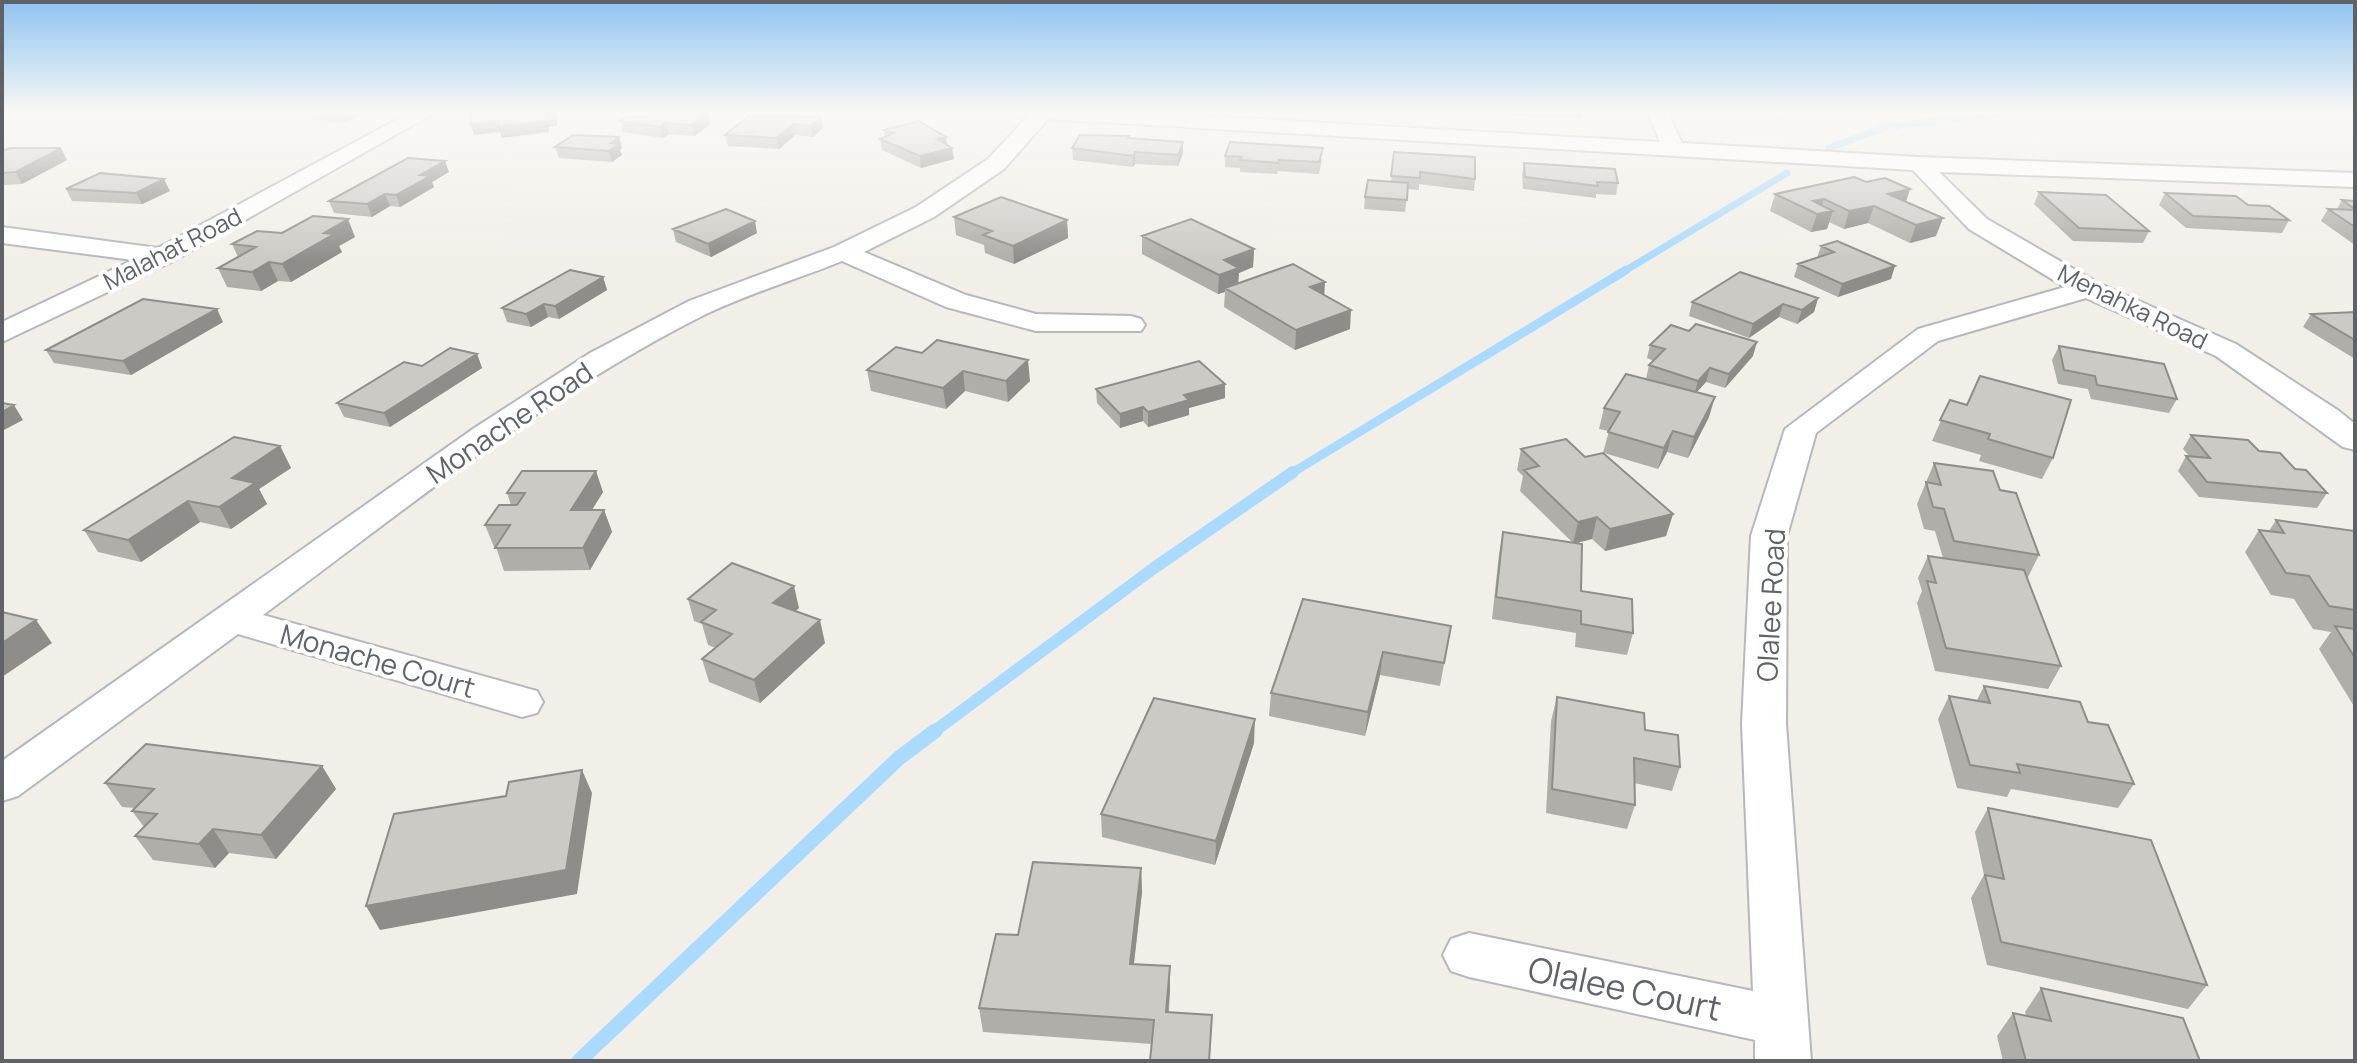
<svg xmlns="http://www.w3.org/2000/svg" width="2357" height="1063" font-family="Manrope,sans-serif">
	<rect width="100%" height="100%" fill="#f1efe8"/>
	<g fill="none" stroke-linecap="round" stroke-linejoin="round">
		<path stroke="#aadaff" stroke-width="7" d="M1829,148L1886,127L2001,113
			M1623,272L1787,173"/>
		<path stroke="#aadaff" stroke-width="9" d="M1290,474L1626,270"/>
		<path stroke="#aadaff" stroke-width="12" d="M932,733L1154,568L1293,472"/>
		<path stroke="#aadaff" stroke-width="15" d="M579,1061L899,758L935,731"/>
		<g stroke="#b5b8bc" stroke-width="4">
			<path id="street" d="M409,113H434L171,262L2,342V322L133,260L2,243V227L158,248Z
				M1031,113H1152L1660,142L1648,113H1668L1682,143L1919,157L2355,173V187L1939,172L1987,219L2098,283L2236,344L2339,411L2355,424V450L2343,447L2216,356L2086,298L1938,341L1816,433L1787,536L1786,724L1811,1061H1755V1040L1469,977L1451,971L1443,955L1451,939L1469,933L1753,991L1742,724L1751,536L1785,429L1918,329L2065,287L1969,229L1913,170L1048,119L1004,169L934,217L864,252L966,295L1036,314L1131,316L1141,319L1145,325L1141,331H1036L946,307L842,261C798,279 749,293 706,314C546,394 406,509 263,615L537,691L543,702L537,713L522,717L238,634L18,796L2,801V761L473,429L590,353L689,301L834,247L916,207L988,159Z"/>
		</g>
		<use href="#street" fill="#fff" fill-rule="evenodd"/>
	</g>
	<path fill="#afaea9" d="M310,113H364L345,123L313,120Z
		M708,113L710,124L695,136L669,134L663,138L623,132L620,121Z
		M1509,113H1583L1582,118L1509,116Z
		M750,115L823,128L813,137L795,135L779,149L728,146L725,135Z
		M884,130L946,137L947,145L954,159L921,168L882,150L880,139L885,137Z
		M1129,138L1183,153L1178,166L1135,164L1133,167L1073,160L1072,148Z
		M555,147L622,148L620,150L622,155L612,162L559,158Z
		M2,148L3,150L67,160L22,184L2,185Z
		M1394,152L1475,179L1474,191L1419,184V190L1408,189L1405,212L1364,209L1365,197L1391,182Z
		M1225,156L1322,159L1319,174L1278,171L1277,174L1240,172V168L1225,167Z
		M1524,163L1618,183L1616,195L1596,194V198L1523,189L1522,175Z
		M449,172L432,182L434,187L400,207L390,206L372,217L334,213L329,201Z
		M1866,182L1910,189L1906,202L1936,236L1910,243L1868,223L1844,229L1829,222L1827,229L1811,232L1770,211L1775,194Z
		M66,189L170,191L142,204L72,201Z
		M2039,192L2149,231L2143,243L2073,241L2034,204Z
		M2165,193L2289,220L2282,233L2186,228L2159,205Z
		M2342,200L2355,201V245L2321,221L2328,209H2337Z
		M954,217L1067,220L1068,238L1014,264L985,253L984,245L956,235Z
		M673,229L757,233L711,257L676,242Z
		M282,233L355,237L339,246L342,252L291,282L278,281L261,291L227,287L218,268L238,257L232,244Z
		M1142,236L1254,249L1253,267L1239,273L1238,283L1324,295L1350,329L1295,350L1224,307L1225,292L1218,294L1142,254Z
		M1821,246L1891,279L1838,297L1794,277L1798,264L1817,258Z
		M603,277L607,290L559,319L548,317L531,327L507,322L502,308Z
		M1818,298L1814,312L1797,324L1779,317L1749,338L1689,316L1692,302Z
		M2355,312V359L2303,327L2311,314Z
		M223,322L131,375L54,363L46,350Z
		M1650,345L1753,356L1725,388L1706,382L1697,392L1709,417L1688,458L1667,452L1658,469L1604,453L1673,514L1666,536L1605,551L1592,539L1575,543L1581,591L1633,633L1627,655L1575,647L1576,633L1492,619L1499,554L1503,532L1572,542L1520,491L1523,476L1517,470L1521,449L1585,457L1603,453L1609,431L1599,429L1604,408L1646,379L1649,365L1654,361L1647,358Z
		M2059,346L2177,399L2169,413L2091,399L2088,389L2058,384L2052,360Z
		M896,347L1030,381L1008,402L965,391L946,409L871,391L867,370Z
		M477,354L482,368L390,427L344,417L337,403L422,366Z
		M1096,389L1225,398L1189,408V415L1148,427L1143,421L1120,428L1097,403Z
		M1950,400L2053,458L2042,479L1979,461L1981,455L1932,441Z
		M2191,435L2259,451L2327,493L2317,508L2199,497L2178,471L2186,456H2189L2183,449Z
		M280,446L291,468L259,489L267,504L231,529L200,522L141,562L98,552L84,530Z
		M1934,463L2000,490L2039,555L2028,577H2026L2061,666L2048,689L1935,671L1917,603L1922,591L1918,578L1928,556L1943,558L1935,531L1924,529L1917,504Z
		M603,492L592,510H604L612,532L590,570L504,571L496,547H494L485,525L511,505L507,493Z
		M2276,520L2355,531V708L2319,649L2331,632L2313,629L2294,599L2271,595L2245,552L2259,530L2269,531Z
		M688,599L799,608L795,611L825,643L760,703L709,682L702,659L716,648L708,645L702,624L694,621Z
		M1451,626L1440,686L1380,675L1365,736L1269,716L1271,693Z
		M1984,686L2088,722L2134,784L2118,808L2011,789L2007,797L1957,788L1938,719L1949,696L1977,700Z
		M1557,697L1645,730L1680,767L1672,791L1634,783L1635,805L1627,829L1546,813L1551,721Z
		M1254,743L1215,865L1102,837L1101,814Z
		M322,766L336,789L276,859L229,853L215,868L153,860L135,836L144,827L132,811L135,808L122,807L105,783Z
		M1988,808L2207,985L2188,1009L1987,965L1971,898L1984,875L1975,832Z
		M1141,868L1142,892L1134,964L1170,990L1169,1012L1152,1044L983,1032L979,1008L1018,935Z
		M2041,988L2200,1061H2003L1997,1036L2013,1013L2026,1015L2025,1012Z"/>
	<path fill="#8f8d8a" d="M341,113H364L345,123Z
		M554,113H557V126L549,127V132L502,138L500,132L474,135L470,124L546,116Z
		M708,113L710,124L695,136L692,125Z
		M821,117L823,128L813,137L811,126Z
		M666,123L669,134L663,138L660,127Z
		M793,124L795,135L779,149L777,138Z
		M619,137L622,148L620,150L622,155L612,162L609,151L611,143Z
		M946,137L947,148L937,139Z
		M1183,142V153L1178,166V155Z
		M61,148L67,160L22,184L16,172Z
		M952,148L954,159L921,168L920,156Z
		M1135,152V164L1133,167V156Z
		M445,161L449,172L432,182L434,187L400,207L396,195L420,175Z
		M164,179L170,191L142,204L136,193Z
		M1910,189L1904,207L1888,194Z
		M385,194L390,206L372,217L367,204Z
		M1824,199L1819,214L1833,211L1827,229L1811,232L1817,214L1813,201Z
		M1874,206L1868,223L1844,229L1849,211Z
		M1943,218L1936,236L1910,243L1916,225Z
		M348,219L355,237L339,246L342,252L291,282L282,264L324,233Z
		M1067,220L1068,238L1014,264L1013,246Z
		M755,221L757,233L711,257L708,244Z
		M1254,249L1253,267L1239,273L1238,286L1225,288V292L1218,294L1219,275L1224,260Z
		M269,262L278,281L261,291L252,272Z
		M1895,266L1891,279L1838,297L1842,284Z
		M603,277L607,290L559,319L555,306Z
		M1325,282L1324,301L1310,287Z
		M1818,298L1814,312L1797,324L1802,310Z
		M544,304L548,317L531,327L526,314Z
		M1783,304L1779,317L1749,338L1753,324Z
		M217,309L223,322L131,375L123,361Z
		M1351,310L1350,329L1295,350L1296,330Z
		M1757,342L1753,356L1725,388L1729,374Z
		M477,354L482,368L390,427L384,413Z
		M1028,360L1030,381L1008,402L1006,381Z
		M1710,368L1706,382L1694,395L1698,381Z
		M963,371L965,391L946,409L943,388Z
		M1225,384V398L1189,408V415L1148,427V412L1184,395Z
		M1715,397L1709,417L1688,458L1694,437Z
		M14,405L23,420L2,431V412Z
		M1143,407V421L1120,428V414Z
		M1673,431L1667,452L1658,469L1664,448Z
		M280,446L291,468L259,489L267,504L231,529L219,507L232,478Z
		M596,471L603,492L578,532L571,510Z
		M188,501L200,522L141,562L128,540Z
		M604,510L612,532L590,570L583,548Z
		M1673,514L1666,536L1605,551L1610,529Z
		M1597,517L1592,539L1573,544L1578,522Z
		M794,586L799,608L779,626L773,603Z
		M36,620L52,643L2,677V643Z
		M820,620L825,643L760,703L754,680Z
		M1383,652L1380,675L1365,736L1368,712Z
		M1255,719L1254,743L1215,865L1216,841Z
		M322,766L336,789L276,859L261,835Z
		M582,770L592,793L577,894L380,930L366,906Z
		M213,829L229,853L215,868L199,844Z
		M1141,868L1142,892L1131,988L1130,964Z
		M1170,966V990L1166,1036V1012Z"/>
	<path fill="#cccac5" stroke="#8f8d8a" stroke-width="2" d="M472,113H554L553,115L546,116V121L498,126L499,121L470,124Z
		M651,113H708L692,125L666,123L660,127L620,121L628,116L645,117Z
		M750,115L821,117L811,126L793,124L777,138L725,135Z
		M919,121L946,137L937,139L952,148L920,156L880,139L894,133L884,130Z
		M573,135L619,137L611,143L619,144L609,151L555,147Z
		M1080,135L1129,136L1128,138L1183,142L1178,155L1135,152L1133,156L1072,148Z
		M1230,142L1323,148L1319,162L1279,160L1278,163L1240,160L1242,157L1225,156Z
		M10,148H61L16,172L2,173V151Z
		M1394,152L1475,157V179L1420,172V178L1391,176Z
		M408,158L445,161L420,175L430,176L396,195L385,194L367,204L329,201Z
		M1524,163L1615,169L1618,183L1597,182L1598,186L1525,177Z
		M100,173L164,179L136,193L66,189Z
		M1854,177L1866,182L1885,178L1910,189L1888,194L1943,218L1916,225L1874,206L1849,211L1824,199L1813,201L1833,211L1817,214L1775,194Z
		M1368,180L1408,183L1407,200L1365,197Z
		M2039,192L2106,195L2149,231L2079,228Z
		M2165,193L2236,196L2248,205L2269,206L2289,220L2193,216Z
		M1001,197L1067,220L1013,246L983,235L992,231L954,217Z
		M2342,200L2355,201V209Z
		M726,209L755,221L708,244L673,229Z
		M2328,209L2355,210V227Z
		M313,216L348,219L324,233L334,234L282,264L269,262L252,272L218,268L256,247L232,244L257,231L282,233Z
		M1191,219L1254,249L1224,260L1239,268L1219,275L1142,236Z
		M1837,241L1895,266L1842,284L1798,264L1834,252L1821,246Z
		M1293,264L1325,282L1310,287L1351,310L1296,330L1225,288Z
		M570,270L603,277L555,306L544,304L526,314L502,308Z
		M1740,272L1818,298L1802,310L1783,304L1753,324L1692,302Z
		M143,299L217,309L123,361L46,350Z
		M2355,312V340L2311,314Z
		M1696,324L1757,342L1729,374L1710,368L1698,381L1649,365L1665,349L1650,345L1671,325L1689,331Z
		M937,340L1028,360L1006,381L963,371L943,388L867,370L896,347L922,353Z
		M2059,346L2164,364L2177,399L2097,385L2095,376L2064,370Z
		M450,348L477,354L384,413L337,403L404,362L422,366Z
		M1199,361L1225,384L1184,395L1189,400L1148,412L1143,407L1120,414L1096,389Z
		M1626,374L1715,397L1694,437L1673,431L1664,448L1608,432L1620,412L1604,408Z
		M1980,376L2071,400L2053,458L1988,439L1990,434L1940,420L1950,400L1967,405Z
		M2,403L14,405L2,412Z
		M2191,435L2248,440L2259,451L2280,453L2295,469L2306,470L2327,493L2207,482L2186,456L2210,458Z
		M234,437L280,446L232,478L255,483L219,507L188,501L128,540L84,530Z
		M1566,439L1585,457L1603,453L1673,514L1610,529L1597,517L1578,522L1524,470L1539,466L1521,449Z
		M1934,463L1993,471L2000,490L2016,493L2039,555L1954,541L1944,509L1933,507L1926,482L1941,485Z
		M522,471H596L571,510H604L583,548H495L510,525H485L499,505H517L525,493H507Z
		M2276,520L2355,531V610L2329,606L2309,576L2286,573L2259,530L2284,533Z
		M1503,532L1582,544L1581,591L1632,599L1633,633L1581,624V611L1496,597Z
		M1928,556L2024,570L2061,666L1946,648L1927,581L1936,583Z
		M732,563L794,586L773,603L820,620L754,680L702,659L732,634L701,622L716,610L688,599Z
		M1303,599L1451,626L1444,663L1383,652L1368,712L1271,693Z
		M2,612L36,620L2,643Z
		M2335,626L2355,629V658Z
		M1984,686L2080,702L2088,722L2108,725L2134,784L2017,764L2020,773L1970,765L1949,696L1990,703Z
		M1557,697L1644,713L1645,730L1678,735L1680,767L1634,758L1635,805L1552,789Z
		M1154,698L1255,719L1216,841L1101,814Z
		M146,744L322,766L261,835L213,829L199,844L135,836L157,814L132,811L154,789L105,783Z
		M582,770L566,870L366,906L394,814L506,796L509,782Z
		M1988,808L2151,840L2207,985L2001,942L1985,875L2004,879Z
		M1033,862L1141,868L1130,964L1170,966L1166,1012L1212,1015L1209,1061H1150L1154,1020L979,1008L996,934L1018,935Z
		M2041,988L2183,1018L2200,1061H2026L2013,1013L2051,1021Z"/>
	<linearGradient id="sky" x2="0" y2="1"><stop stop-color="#8fc3f1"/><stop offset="0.43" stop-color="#f9f8f5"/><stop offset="1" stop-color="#f9f8f5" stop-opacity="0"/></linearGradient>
	<rect width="2357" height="261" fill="url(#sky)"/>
	<g text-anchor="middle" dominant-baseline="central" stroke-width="8" stroke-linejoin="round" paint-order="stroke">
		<g font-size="24" fill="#5f6368" stroke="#fff">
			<text transform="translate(172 248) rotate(-27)">Malahat Road</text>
			<text transform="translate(2133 306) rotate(26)">Menahka Road</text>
		</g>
		<g font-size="28" fill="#5f6368" stroke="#fff">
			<text transform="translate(509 422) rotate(-34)">Monache Road</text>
			<text transform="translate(1770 605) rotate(-87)">Olalee Road</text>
			<text transform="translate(378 660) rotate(16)">Monache Court</text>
		</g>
		<g font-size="34" fill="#5f6368" stroke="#fff">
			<text transform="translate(1625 988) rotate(12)">Olalee Court</text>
		</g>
	</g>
	<rect width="2357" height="1063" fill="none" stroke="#5f6368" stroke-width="8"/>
</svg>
